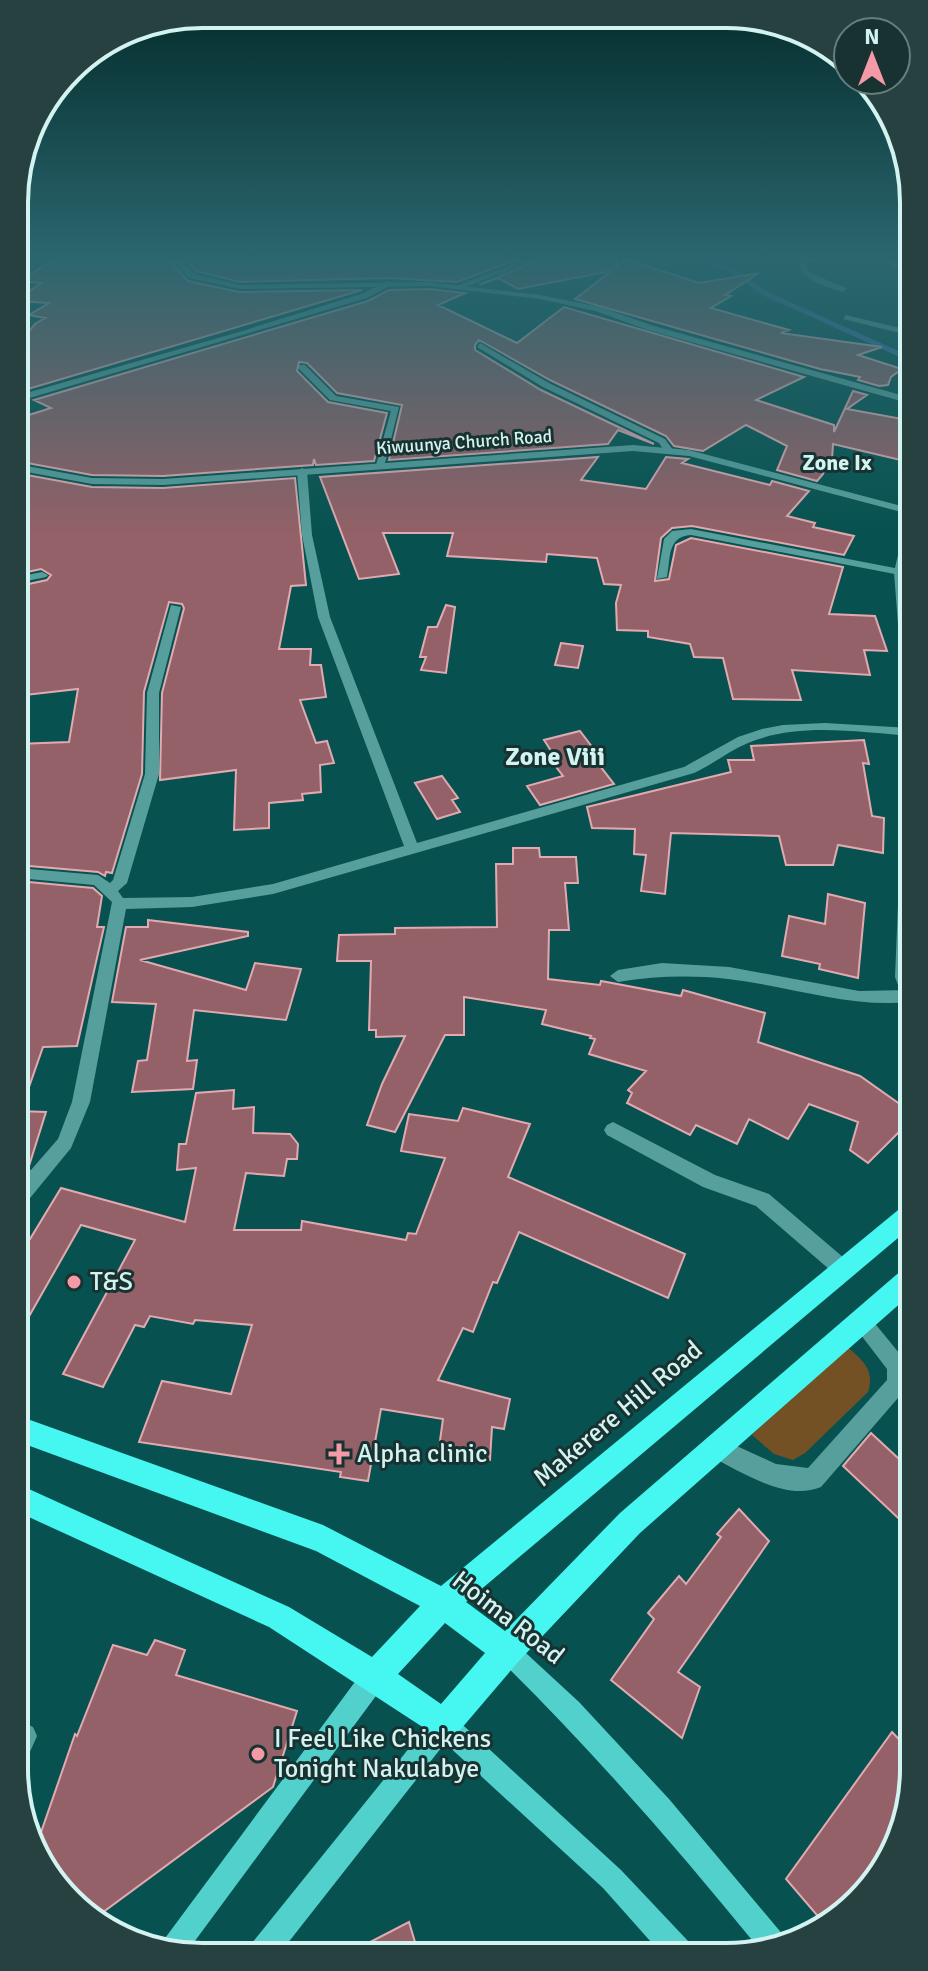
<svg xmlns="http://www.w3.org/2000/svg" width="928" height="1971" font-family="Signika,sans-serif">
	<rect width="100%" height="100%" fill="#075250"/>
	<path fill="#745124" d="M843,1343C859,1358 876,1367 868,1392L805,1453L793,1460L774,1454L752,1435Z"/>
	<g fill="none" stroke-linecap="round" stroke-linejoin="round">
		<path stroke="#3b6fa5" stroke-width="5" d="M703,258L736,272L762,292L908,358"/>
	</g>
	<path fill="#936167" stroke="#e2aab0" stroke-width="2" d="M56,258H168L188,281L239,292L362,290L18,392L16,347L35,324L45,318L29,315L49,303L16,301L41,283L20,281Z
		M183,258H521L457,282L389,278L240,282L196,271Z
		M543,258H617V266L626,259L699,283L759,273L725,295L731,296L711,308L789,330L781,333L882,347L858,355L902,369L891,377L888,385L879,386L858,380L860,377L820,369L575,299L611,271L518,289L498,278L479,285Z
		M429,289L465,293L438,305L517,343L564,307L804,377L756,400L834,425V432L853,391L867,395L847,409L908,420L909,462L833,444L832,461H826L823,474L817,481L777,470L787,446L746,425L703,451L674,446L666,436L550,380L479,340L475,345V350L541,390L654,444L618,430L608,444L389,460L402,405L337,393L307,363L299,362L297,371L328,402L387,413L374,461L316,465L314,459L313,465L163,476L92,475L16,461V419L51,408L34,400L368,301L389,290Z
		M598,457L581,480L646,489L666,457L688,459L682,463L770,485L772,481L809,491L787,516L815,523L813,527L854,536L844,555L692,526L672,528L661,538L655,581L669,579L676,545L691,538L843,567L829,614L875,616L887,651L864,650L870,675L792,670L801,700L733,699L723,658L694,657L690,644L648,637V631L617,630L616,603L621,585L604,584L597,558L547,554L546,562L447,556L453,533H383L399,574L359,579L320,477Z
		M16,473L92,487L163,488L295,478L306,585L291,586L279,649H311L310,665H321L326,697L300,700L316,743L327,741L334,763L320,765L321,792L302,794L303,800L269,803V828L234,830L236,770L160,780L162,693L184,608L182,604L169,602L144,692L142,774L112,873L106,872L105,876L98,872L18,865L17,744L69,742L78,689L17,696L19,586L47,580L51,575L41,569L18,574Z
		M446,605L455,607L446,673L421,670L426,657H420L428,627H437Z
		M561,643L583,646L578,668L555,665Z
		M580,731L599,756L593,757L614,784L540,805L527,786L563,776L547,755L553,754L544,740Z
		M864,740L869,764L863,763L872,816L884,818L883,853L838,845L833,865H786L779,836L671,833L665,894L641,891L646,855L634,854L635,829L592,828L587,807L731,772L728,760H754L751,746Z
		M442,776L458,798L452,800L460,812L437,819L415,783Z
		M513,848H539L540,857H576L578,883H565L569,930H549L548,979L600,985L601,981L681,996L683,990L765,1013L758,1042L860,1076L911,1112V1120L868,1163L850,1150L858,1122L809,1104L788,1139L749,1119L737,1144L696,1125L690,1135L627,1103L632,1093L628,1090L646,1071L589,1054L595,1039L590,1038L591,1036L542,1024L546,1010L464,997V1035H445L395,1132L367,1125L382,1084L405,1036L376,1037V1030H369L371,961H337L339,935L395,934V928L497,927L496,864H513Z
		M18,881L93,888L102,896L97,927H104L77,1046L43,1047L22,1107L18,1106V962L29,929H18Z
		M828,894L865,903L858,978L819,969L820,964L782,956L789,916L825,924Z
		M148,920L248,932V936L140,960L246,990L255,963L301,969L286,1020L194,1010L187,1061L197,1060L193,1089L132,1092L138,1061L147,1060L156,1004L112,1002L126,927H148Z
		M234,1090L233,1109L254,1107L253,1133L290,1134L298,1144L297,1159H287L284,1176L246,1173L234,1230H301L302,1221L406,1240L408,1233L416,1234L445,1158L401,1151L409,1114L458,1121L463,1108L530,1124L508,1177L685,1254L668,1298L519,1232L497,1283L493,1282L473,1332L463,1328L438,1380L510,1399L504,1429L492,1427L490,1460L438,1455L443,1419L381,1409L368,1481L340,1477L341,1472L139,1442L162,1381L231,1394L252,1325L195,1320L193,1324L150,1316L144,1327L135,1325L103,1387L63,1374L135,1240L81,1225L19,1334V1250L26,1238L30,1239L61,1188L185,1222L196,1168L177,1170L179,1144H186L196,1093Z
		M18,1111L46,1112L29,1166L19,1162Z
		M871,1433L912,1471L913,1532L843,1466Z
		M739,1509L769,1541L678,1672L700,1687L682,1738L611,1680L654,1619L648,1613L679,1576L686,1584L721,1537L717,1534Z
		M155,1640L185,1650L176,1675L297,1711L273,1787L95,1918L78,1910L37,1844L75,1734L77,1736L113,1645L147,1655Z
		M892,1732L913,1754L914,1781L868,1892L822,1921L786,1879Z
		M409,1922L418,1952L349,1953Z"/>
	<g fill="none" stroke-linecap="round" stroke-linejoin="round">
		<path fill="#579f9c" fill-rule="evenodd" d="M798,258H858L806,262L809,272L846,288L843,292C825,286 798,280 798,258Z
			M846,315L908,330V335L843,319Z
			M299,365H305L336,396L399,407L384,467L376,465L391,411L330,400L299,369Z
			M613,1122L715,1175L769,1194L851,1264L854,1270L851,1276L844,1279L837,1276L756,1206L703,1187L607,1135L604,1130L607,1125Z
			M861,1312L868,1315L904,1359C909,1369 909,1381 904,1391L821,1487C785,1502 741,1471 709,1456L706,1448L709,1440L717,1437L776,1464L808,1468L887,1380V1369L851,1322L854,1315Z
			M24,1723L33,1727L37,1736L29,1754L20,1757V1725Z"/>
		<path fill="#579f9c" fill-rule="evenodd" d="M530,258H540L463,288L456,286Z
			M877,258H886L908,268V273Z
			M388,281L395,283L367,298L16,402V396L239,332L361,294Z
			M480,343L549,383L665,439L673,450L665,452L659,443L543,387L477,347Z
			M302,468L307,471L312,535L330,617L417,843L684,767L738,737L762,729L783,725L825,723L910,728V736C857,732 798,722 748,743C729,751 713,764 694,773L273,894L192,907L126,909L90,1102L71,1148L26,1203L19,1205V1165L31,1170L58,1139L72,1102L112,902L94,885L18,878V868L98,875L110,883L113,880L145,774L147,693L171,605L181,607L159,693V774L127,883L118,891L123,898L192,897L273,884L404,846L318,617L302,535L297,471Z
			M691,529L900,569L906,572L900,575L691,535C667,537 671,556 667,577L657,579L664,539L672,531Z
			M42,572L48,575L46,577L17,583V577Z
			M662,963L729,967L859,991L909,990L911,1002C848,1008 790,986 728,979C690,975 656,976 618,982L610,976L618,970Z"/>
		<path fill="#579f9c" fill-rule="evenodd" d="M171,258H178L195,274L240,285L429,282L540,295L600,307L654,326L908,397V403L648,330L595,311L540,299L429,286L240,289L189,278Z
			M633,445L689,450L909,508V514L689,456L633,451L163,485L92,484L16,470V464L92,478L163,479Z
			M909,527C909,543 905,560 906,576C907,620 909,663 910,707L904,703L894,572L904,530Z
			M910,780L911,1005L905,1003L895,977L903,784Z"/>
		<path fill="#52d0cb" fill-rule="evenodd" d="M507,1639L515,1643L579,1702L669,1799L789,1942L775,1950L761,1951C678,1849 593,1751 499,1659L495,1651L499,1643Z
			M375,1664L384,1667L387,1676L384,1685L186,1953H166L157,1949L366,1667Z
			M444,1713L453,1716L621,1870L688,1941L692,1951H659L603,1888L445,1743L280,1953H248L252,1943L435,1716Z"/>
		<path fill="#46f6f0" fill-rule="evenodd" d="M911,1202V1227L466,1602L505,1631L620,1513L903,1269L912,1266V1293L640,1533L518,1662L455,1736L444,1741L269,1627L20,1513V1485L289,1607L372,1657L420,1606L316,1551L19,1442V1416L323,1525L441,1586L903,1206ZM445,1623L485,1653L441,1704L398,1674Z"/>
	</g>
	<linearGradient id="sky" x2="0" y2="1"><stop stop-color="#042d2c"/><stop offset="0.48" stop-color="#2b666f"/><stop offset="1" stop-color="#2b666f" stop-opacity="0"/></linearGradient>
	<rect width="928" height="534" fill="url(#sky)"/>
	<g fill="#f49aa6" stroke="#183231" stroke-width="3">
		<circle cx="74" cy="1282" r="8"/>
		<path d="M335 1442h8v8h8v8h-8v8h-8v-8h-8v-8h8z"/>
		<circle cx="258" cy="1754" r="8"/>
	</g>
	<g text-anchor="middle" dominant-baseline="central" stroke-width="6" stroke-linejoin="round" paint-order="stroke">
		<g font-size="18" fill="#d3f3f1" stroke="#183231">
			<text transform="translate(464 442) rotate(-4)">Kiwuunya Church Road</text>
		</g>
		<g font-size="22" font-weight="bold" fill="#d3f3f1" stroke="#183231">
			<text x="837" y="462">Zone Ix</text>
		</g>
		<g font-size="26" font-weight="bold" fill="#d3f3f1" stroke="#183231">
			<text x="555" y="757">Zone Viii</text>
		</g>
		<g font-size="26" fill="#d3f3f1" stroke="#183231" text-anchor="start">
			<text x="90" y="1282">T&amp;S</text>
			<text x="357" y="1454">Alpha clinic</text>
			<text x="274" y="1739">I Feel Like Chickens<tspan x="274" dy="30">Tonight Nakulabye</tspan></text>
		</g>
		<g font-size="26" fill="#d3f3f1" stroke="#183231">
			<text transform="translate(618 1414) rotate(-40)">Makerere Hill Road</text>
			<text transform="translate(508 1618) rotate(38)">Hoima Road</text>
		</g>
	</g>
	<path d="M0 0H928V1971H0ZM202 28H726A174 174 0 0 1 900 202V1769A174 174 0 0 1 726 1943H202A174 174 0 0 1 28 1769V202A174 174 0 0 1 202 28Z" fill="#274140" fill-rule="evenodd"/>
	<path fill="none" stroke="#d3f3f1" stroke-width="4" d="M202 28H726A174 174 0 0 1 900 202V1769A174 174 0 0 1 726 1943H202A174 174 0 0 1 28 1769V202A174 174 0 0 1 202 28Z"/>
	<g transform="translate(872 56)"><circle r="38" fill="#183231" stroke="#637f7e" stroke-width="2"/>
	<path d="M0-6L14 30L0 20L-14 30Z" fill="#f49aa6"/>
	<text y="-12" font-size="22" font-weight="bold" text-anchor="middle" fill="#d3f3f1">N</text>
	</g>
</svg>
